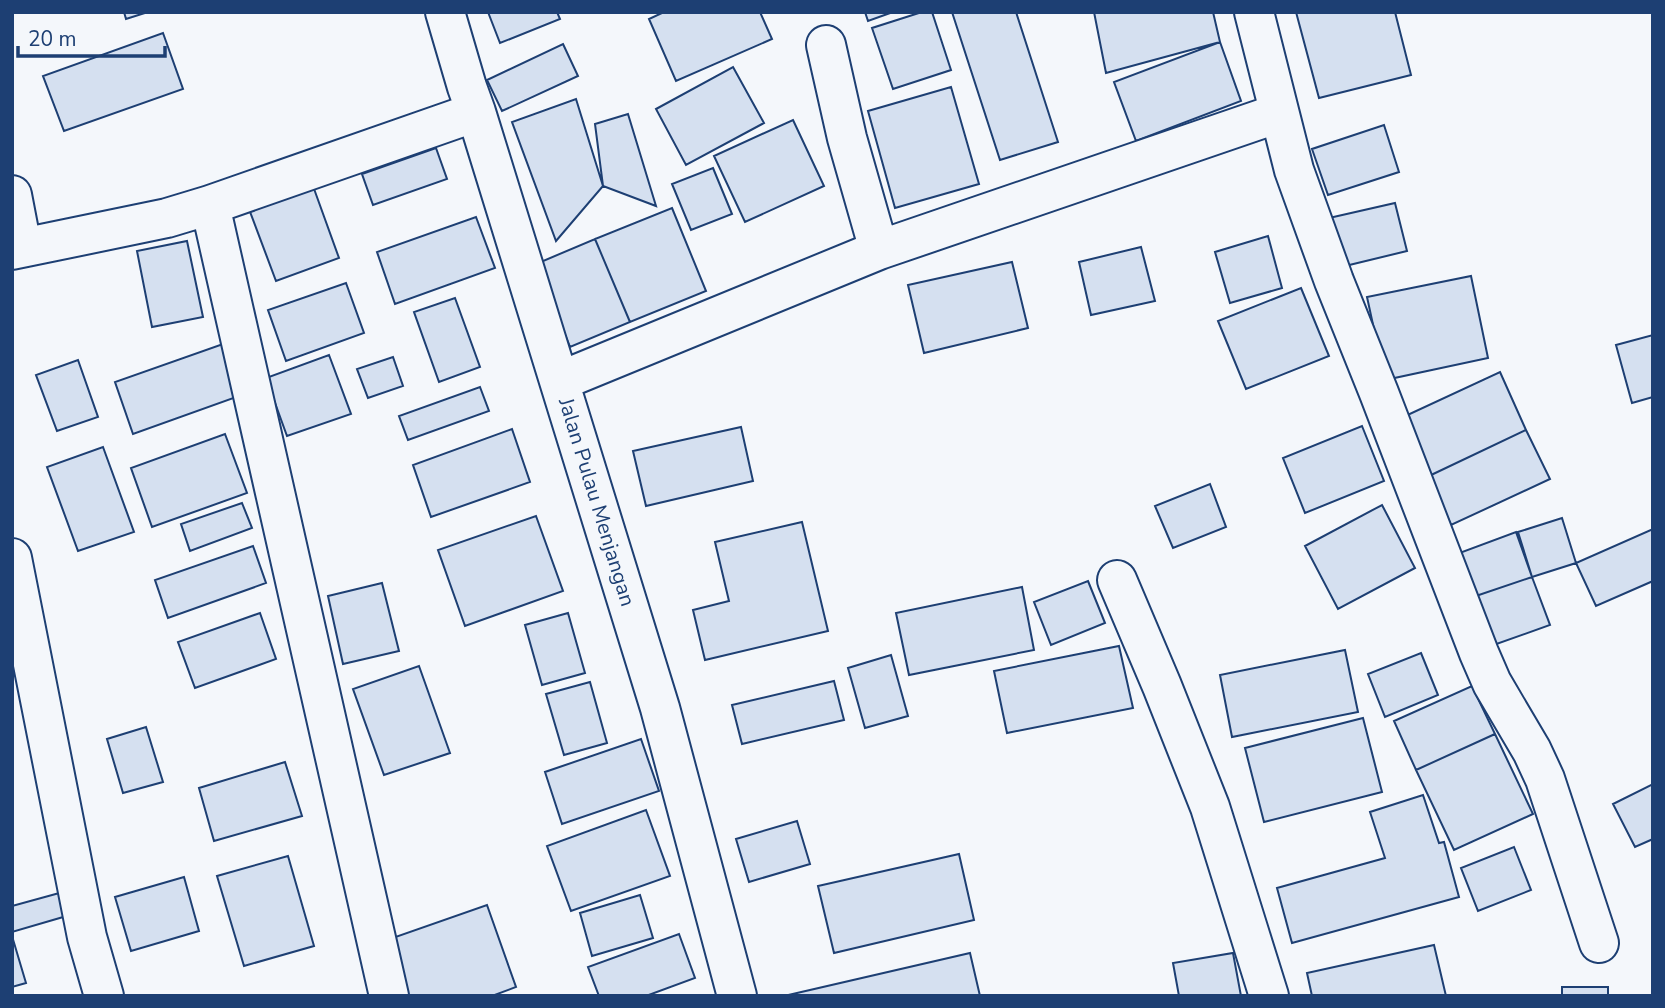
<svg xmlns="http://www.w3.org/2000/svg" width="1665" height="1008" font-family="'Nunito Sans',sans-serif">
	<rect width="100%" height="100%" fill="#f4f7fb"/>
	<path fill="#d5e0f0" stroke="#1d3f73" stroke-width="2" d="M124,12H148L126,19Z
		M488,12H557L560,19L500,43Z
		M664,12H760L772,39L676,81L649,19Z
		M865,12H893L868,21Z
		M922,12H932L951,70L893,89L872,28Z
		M952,12H1016L1058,142L1000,160Z
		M1094,12H1213L1220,42L1106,73Z
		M1296,12H1395L1411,75L1319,98Z
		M163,33L183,89L64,131L43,76Z
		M1220,42L1241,101L1136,141L1114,82Z
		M563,44L578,76L502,111L487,80Z
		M733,67L764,123L686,165L656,109Z
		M951,87L979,184L895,208L868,111Z
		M576,99L603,186L556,241L512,122Z
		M628,114L656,206L603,186L595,124Z
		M793,120L824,186L745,222L714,156Z
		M1384,125L1399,172L1328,195L1312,149Z
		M436,148L447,179L373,205L362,174Z
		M713,168L732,214L691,230L672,184Z
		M313,186L339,258L276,281L249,209Z
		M1395,203L1407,251L1341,267L1329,218Z
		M672,208L706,291L630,322L595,239Z
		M476,217L495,268L395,304L377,252Z
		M1268,236L1282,288L1230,303L1215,252Z
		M595,239L630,322L570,347L536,264Z
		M187,241L203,317L152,327L137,251Z
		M1141,247L1155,301L1091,315L1079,262Z
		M1012,262L1028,328L924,353L908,285Z
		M1471,276L1488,358L1385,380L1367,297Z
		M346,283L364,333L286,361L268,310Z
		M1301,288L1329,356L1246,389L1218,321Z
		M455,298L480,367L439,382L414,312Z
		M1653,335V397L1632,403L1616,345Z
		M223,344L242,395L133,434L115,382Z
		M329,355L351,414L287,436L266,378Z
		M393,357L403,386L368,398L357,369Z
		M78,360L98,417L57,431L36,375Z
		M1500,372L1526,430L1429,476L1401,418Z
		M480,387L489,411L408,440L399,416Z
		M1362,426L1384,481L1305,513L1283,458Z
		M741,427L753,481L646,506L633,451Z
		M512,429L530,482L431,517L413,465Z
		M1526,430L1550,479L1451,525L1429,476Z
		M225,434L247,493L152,527L131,468Z
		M103,447L134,532L78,551L47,467Z
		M1210,484L1226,527L1173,548L1155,506Z
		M242,503L252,528L190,551L181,524Z
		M1382,505L1415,568L1338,609L1305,546Z
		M536,516L563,591L465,626L438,550Z
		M1562,518L1576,563L1532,577L1518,532Z
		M802,522L828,631L705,660L693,610L729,601L715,542Z
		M1653,529V581L1596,606L1576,563Z
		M1516,532L1532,577L1470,598L1454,555Z
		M253,546L266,583L168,618L155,580Z
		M1532,577L1550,625L1488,647L1470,598Z
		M1088,581L1105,623L1051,645L1034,602Z
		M382,583L399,651L343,664L328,596Z
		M1022,587L1034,650L909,675L896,613Z
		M260,613L276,659L195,688L178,642Z
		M568,613L585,673L542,685L525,625Z
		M1119,646L1133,708L1007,733L994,671Z
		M1345,650L1358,712L1232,737L1220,675Z
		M1421,653L1438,695L1385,717L1368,674Z
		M891,655L908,716L865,728L848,668Z
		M419,666L450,753L384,775L353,689Z
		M834,681L844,720L742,744L732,705Z
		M590,682L607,743L564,755L546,694Z
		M1472,686L1495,734L1416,770L1394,721Z
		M1363,718L1382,792L1264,822L1245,748Z
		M146,727L163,782L123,793L107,739Z
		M1495,734L1533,814L1454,850L1416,770Z
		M641,739L659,791L562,824L545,772Z
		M285,762L302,816L214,841L199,788Z
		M1653,784V839L1635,847L1613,804Z
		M1423,795L1439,843L1444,842L1459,897L1292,943L1277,888L1385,858L1370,812Z
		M646,810L670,876L571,911L547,846Z
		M797,821L810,864L749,882L736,839Z
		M1514,847L1531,890L1478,911L1461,868Z
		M959,854L974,920L834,953L818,886Z
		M288,856L314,946L244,966L217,876Z
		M184,877L199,931L131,951L115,897Z
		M63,892L70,915L12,932V906Z
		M640,895L653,938L592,956L580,913Z
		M487,905L516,987L492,996H399L381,942Z
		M679,934L695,978L646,996H599L588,967Z
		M12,936L26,983L12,987Z
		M1434,945L1446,996H1312L1307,973Z
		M970,953L980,996H784Z
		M1233,953L1241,996H1179L1173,963Z
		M1562,987H1608V996H1562Z"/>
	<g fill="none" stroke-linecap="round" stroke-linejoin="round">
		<g stroke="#1d3f73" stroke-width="42">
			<path id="minor" d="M445,12L467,87L476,112L660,708L737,996
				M1254,12L1294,170L1334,281L1379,393L1479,653L1492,683L1532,751L1545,779L1599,943
				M826,45L847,138L879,250
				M12,195L22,247
				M210,205L389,996
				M12,250L167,218L210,205L476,112
				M560,381L879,250L1279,113
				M12,558L87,937L104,996
				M1117,580L1162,686L1210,807L1269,996"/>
		</g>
		<use href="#minor" stroke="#f4f7fb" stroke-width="38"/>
	</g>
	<g text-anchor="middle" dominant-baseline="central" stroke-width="5" stroke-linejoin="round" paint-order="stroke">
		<g font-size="21" fill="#1d3f73" stroke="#f4f7fb">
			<text transform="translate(597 502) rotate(73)">Jalan Pulau Menjangan</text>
		</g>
	</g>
	<rect width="1665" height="1008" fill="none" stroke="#1d3f73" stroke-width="28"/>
	<path d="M18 46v10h147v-10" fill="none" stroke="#1d3f73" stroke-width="3.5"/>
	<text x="28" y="46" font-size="21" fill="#1d3f73" stroke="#f4f7fb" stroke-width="5" paint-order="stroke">20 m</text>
</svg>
